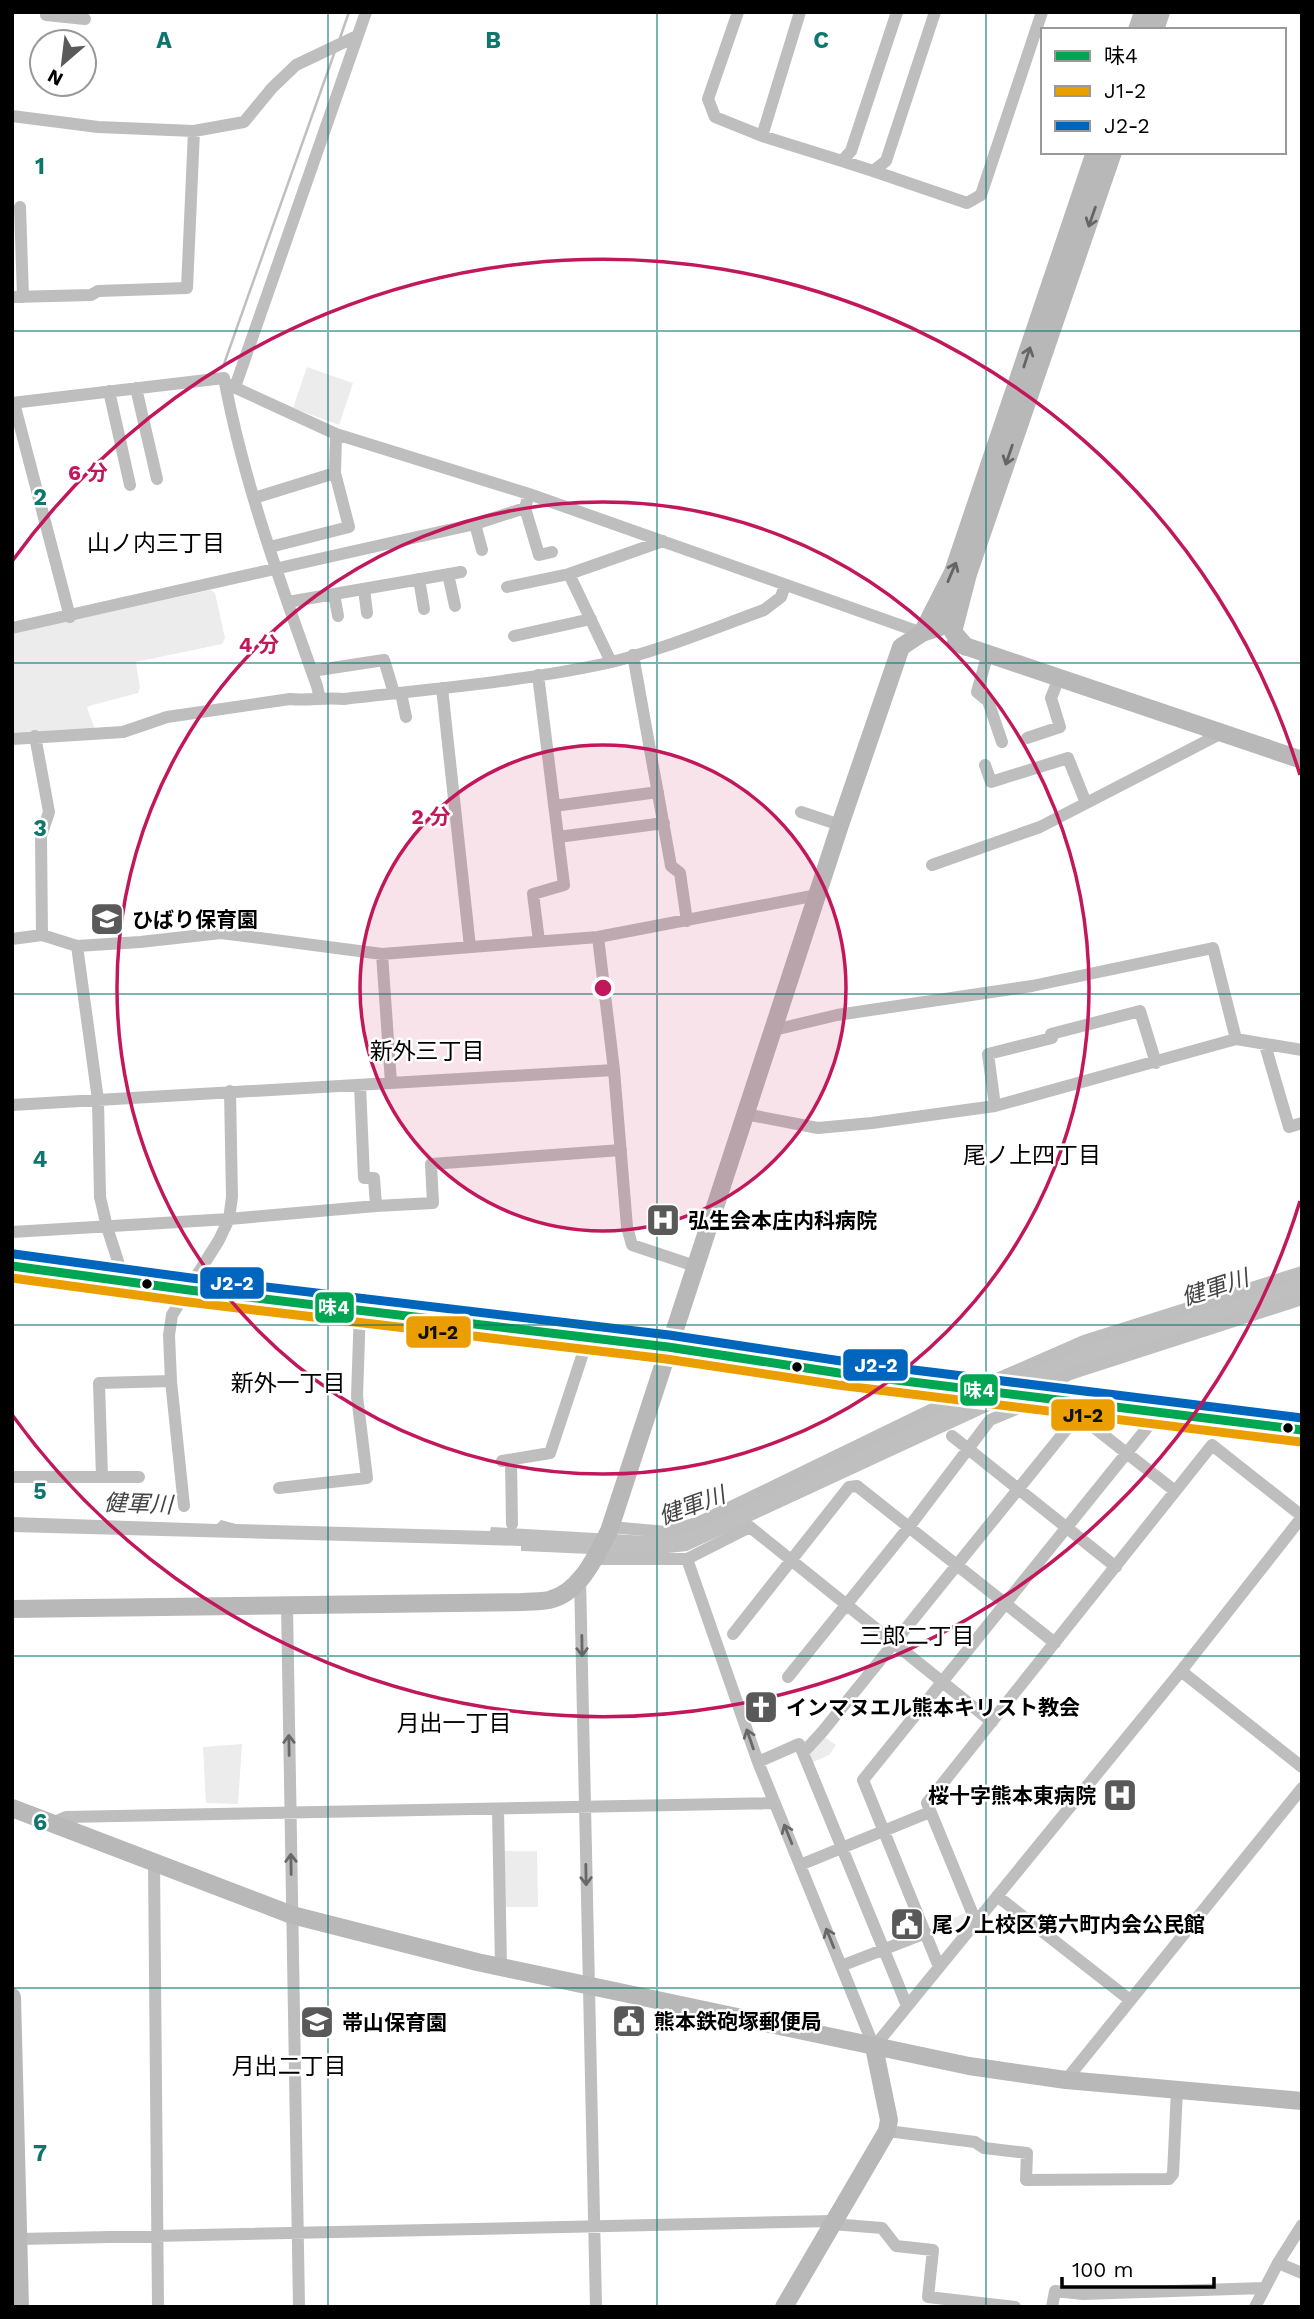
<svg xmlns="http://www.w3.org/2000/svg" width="1314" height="2319" font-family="'Work Sans','Noto Sans JP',sans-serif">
	<rect width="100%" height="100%" fill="#fff"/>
	<path fill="#ececec" d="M307,367L353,383L339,425L293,408Z
		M211,590L215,593L225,638L222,644L136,662L140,688L138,693L89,706L87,708L95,729L12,735V633Z
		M823,1736L836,1745L829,1755L811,1763L809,1756Z
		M242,1744L238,1804L206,1803L203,1747Z
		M503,1851H537L538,1907H503Z
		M967,1912L970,1921L958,1939L949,1920Z"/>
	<path fill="#bfbfbf" d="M1302,1275V1295L1053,1378L998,1407L687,1551C632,1558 576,1553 521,1551V1546L455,1544L12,1532V1517L217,1524L221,1520L236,1524L490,1531L491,1527L665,1537L1048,1359Z"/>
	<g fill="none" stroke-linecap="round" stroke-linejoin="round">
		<path stroke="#bfbfbf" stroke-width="2.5" d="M340,38L349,12
			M224,364L335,51"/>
		<path stroke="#bebebe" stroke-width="12" d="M738,12L708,99L715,117L762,136L800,12
			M46,15L85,19
			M12,116L98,127L194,131L244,122L272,88L296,65L357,36
			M762,136L842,161L851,151L897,12
			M842,161L873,171L886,161L935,12
			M873,171L967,203L981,195L1042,12
			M20,207L23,297
			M12,297L91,295L98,291L187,288L194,131
			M225,383C245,487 282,587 317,686L320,699
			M235,387L366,12
			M136,388L157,479
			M109,391L130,485
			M12,403L224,378L225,383L336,434L529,494L922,633
			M14,403L70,617
			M254,498L335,473
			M527,501L525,508L539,555L552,552
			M475,524L482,550
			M270,547L349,527L335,473L336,434
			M448,574L455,606
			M569,574L611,662
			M419,579L424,609
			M507,587L569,574L663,541
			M364,589L367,613
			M334,594L338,616
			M288,602L461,572
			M12,628L475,524L525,508
			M514,636L591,619
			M988,653L977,692L988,701L1002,742
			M633,655L671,866L680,873L687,921
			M312,671L384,660L394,693
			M538,675L564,885L533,894L539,941
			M442,688L470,947
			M401,693L406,717
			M35,736L49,812L41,836L42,935
			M1027,738L1060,727L1051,698L1059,678
			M12,739L123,732L167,717L290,699C308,701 325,697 344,699C430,689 518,682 603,664C654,653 714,628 764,610L781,597L785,585
			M985,765L991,782L1068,758L1086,803
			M554,806L658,792
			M801,812L840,825
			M558,837L664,823
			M932,865L1040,827L1222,733
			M598,937L614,1070L627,1227L632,1245L695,1266
			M12,939L42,935L77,946L140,942L221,933L382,954L598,937L817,895
			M77,946L98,1100L100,1197L107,1227L124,1280
			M382,954L391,1083
			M774,1030L837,1015L1032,986L1213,948L1236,1039
			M1051,1034L1140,1011L1156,1063
			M1265,1045L1289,1127L1302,1123
			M12,1105L614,1070
			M995,1106L988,1054L1052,1038
			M745,1114L818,1128L872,1123L995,1106L1236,1039L1302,1050
			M376,1206L433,1203L431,1164L621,1150
			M12,1232L229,1219L376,1206L374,1178H364L360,1085
			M171,1381L184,1506
			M1028,1395L1070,1374L1302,1299
			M952,1436L1116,1567
			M511,1460L512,1524
			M502,1461L550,1453L588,1338
			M12,1477H139
			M102,1477L99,1383L171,1381L169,1335L172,1315L219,1240L229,1219L232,1197L230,1091
			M279,1488L367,1478L357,1396L360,1309
			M610,1527L667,1532L700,1522L974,1389L1084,1341L1302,1272
			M595,1559H687L750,1527L992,1722
			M687,1559L758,1762L874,2047L1181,1671L1302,1517
			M580,1578L596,2307
			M287,1605L299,2307
			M733,1634L849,1487L857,1486L1055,1643
			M1181,1671L1302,1767
			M788,1677L909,1527L990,1420L1021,1407L1078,1415L1082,1410
			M758,1762L799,1744L803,1753
			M498,1809L501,1967
			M52,1823L66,1817L775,1803
			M154,1863L158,2307
			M800,1865L930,1812
			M997,1896L1130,2000
			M976,1922L927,1803L1212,1445L1302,1516
			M841,1966L926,1933
			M939,1967L863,1780L1159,1413
			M907,2006L803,1753L823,1731L1078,1415L1175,1491
			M1066,2080L1302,1788
			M887,2131L975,2142L984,2148L1027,2153L1026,2180L1169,2179L1173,2174L1177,2090
			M832,2224L882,2228L896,2246L933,2250L928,2297L1015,2307
			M19,2239L834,2221
			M1278,2263L1302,2273
			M1052,2307L1055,2291L1083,2294L1263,2288
			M1255,2307L1278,2263L1302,2225"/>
		<path stroke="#b8b8b8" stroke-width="18" d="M1137,30L1143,12
			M1155,30L1161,12
			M922,633L953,572L1095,152
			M956,643L1302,760
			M966,647L953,632L968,574L1113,152
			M12,1266L189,1290L668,1347L839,1373L1302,1430
			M12,1609L522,1602C531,1601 540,1602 549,1600C580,1593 596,1556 609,1531L840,825L901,647L922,633L940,627L968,574
			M12,1808L292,1915L477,1962L969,2066L1066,2080L1302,2101
			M12,1997L20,2307
			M784,2307L887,2131L889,2120L874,2047"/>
		<g stroke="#fff" stroke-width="14">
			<path id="bus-1" d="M12,1266L189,1290L668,1347L839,1373L1302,1430"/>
		</g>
		<g stroke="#fff" stroke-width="14">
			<path id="bus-2" d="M12,1278L188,1302L666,1359L838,1385L1301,1442"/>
		</g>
		<g stroke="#fff" stroke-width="14">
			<path id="bus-3" d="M14,1254L191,1278L669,1335L841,1361L1302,1418"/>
		</g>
		<use href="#bus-1" stroke="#00a651" stroke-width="9"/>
		<use href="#bus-2" stroke="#eb9e00" stroke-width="9"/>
		<use href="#bus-3" stroke="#0065bd" stroke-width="9"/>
	</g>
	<defs><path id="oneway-shaft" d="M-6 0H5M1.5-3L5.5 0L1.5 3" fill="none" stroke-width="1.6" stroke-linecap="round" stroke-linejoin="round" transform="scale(1.75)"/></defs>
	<g stroke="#656565">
		<use href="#oneway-shaft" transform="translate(1092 217) rotate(109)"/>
		<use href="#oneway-shaft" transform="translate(1027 357) rotate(-72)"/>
		<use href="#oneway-shaft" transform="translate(1009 455) rotate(109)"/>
		<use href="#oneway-shaft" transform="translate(952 572) rotate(-67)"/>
	</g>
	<g stroke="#686868">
		<use href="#oneway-shaft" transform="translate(582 1646) rotate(89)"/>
		<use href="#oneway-shaft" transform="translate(750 1739) rotate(-109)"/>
		<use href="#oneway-shaft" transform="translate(289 1745) rotate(-91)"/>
		<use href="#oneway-shaft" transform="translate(788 1834) rotate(-112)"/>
		<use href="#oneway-shaft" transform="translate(291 1864) rotate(-91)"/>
		<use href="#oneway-shaft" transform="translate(586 1875) rotate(89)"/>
		<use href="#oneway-shaft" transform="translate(830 1938) rotate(-112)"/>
	</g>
	<path fill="none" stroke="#0f766e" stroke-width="2" stroke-opacity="0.55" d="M328,12V2307M657,12V2307M986,12V2307M12,331H1302M12,663H1302M12,994H1302M12,1325H1302M12,1656H1302M12,1988H1302"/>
	<circle cx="603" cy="988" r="243" fill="#c2185b" fill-opacity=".12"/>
	<g fill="none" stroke="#c2185b" stroke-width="3.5">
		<circle cx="603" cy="988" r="243"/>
		<circle cx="603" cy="988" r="486"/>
		<path d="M1300 1201A729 729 0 0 1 13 1416M13 560A729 729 0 0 1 1300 775"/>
	</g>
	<defs>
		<g id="school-square" transform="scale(1.75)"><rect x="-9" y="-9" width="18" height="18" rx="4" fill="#595959" stroke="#fff"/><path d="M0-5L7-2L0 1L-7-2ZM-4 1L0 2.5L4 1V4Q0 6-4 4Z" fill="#fff"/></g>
		<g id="hospital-square" transform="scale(1.75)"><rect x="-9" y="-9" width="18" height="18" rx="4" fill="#595959" stroke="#fff"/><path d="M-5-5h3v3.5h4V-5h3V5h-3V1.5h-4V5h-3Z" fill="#fff"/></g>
		<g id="church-square" transform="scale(1.75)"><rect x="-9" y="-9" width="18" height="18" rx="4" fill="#595959" stroke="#fff"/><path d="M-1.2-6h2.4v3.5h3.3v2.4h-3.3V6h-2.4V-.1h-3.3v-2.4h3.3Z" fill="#fff"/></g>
		<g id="civic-square" transform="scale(1.75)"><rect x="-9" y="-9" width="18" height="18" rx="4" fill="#595959" stroke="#fff"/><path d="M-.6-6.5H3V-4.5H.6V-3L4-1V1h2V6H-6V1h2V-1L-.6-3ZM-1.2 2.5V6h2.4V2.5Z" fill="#fff"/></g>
	</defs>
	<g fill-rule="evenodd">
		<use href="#school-square" x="107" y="919"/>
		<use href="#hospital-square" x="663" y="1220"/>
		<use href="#church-square" x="761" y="1707"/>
		<use href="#hospital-square" x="1120" y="1795"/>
		<use href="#civic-square" x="907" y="1924"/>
		<use href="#civic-square" x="629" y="2021"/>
		<use href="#school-square" x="317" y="2022"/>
	</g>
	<g fill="#000" stroke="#fff" stroke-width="2.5">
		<circle cx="147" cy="1284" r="6"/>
		<circle cx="797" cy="1367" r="6"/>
		<circle cx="1288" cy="1428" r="6"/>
	</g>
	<g text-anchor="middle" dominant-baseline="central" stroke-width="5" stroke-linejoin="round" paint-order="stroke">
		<g font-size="21" font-weight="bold" fill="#000" stroke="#fff" text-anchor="start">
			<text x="132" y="919">ひばり保育園</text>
			<text x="688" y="1220">弘生会本庄内科病院</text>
			<text x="786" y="1707">インマヌエル熊本キリスト教会</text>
			<text x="1096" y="1795" text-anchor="end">桜十字熊本東病院</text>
			<text x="932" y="1924">尾ノ上校区第六町内会公民館</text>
			<text x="654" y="2021">熊本鉄砲塚郵便局</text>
			<text x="342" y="2022">帯山保育園</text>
		</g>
		<g font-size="23" fill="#000" stroke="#fff">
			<text x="156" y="543">山ノ内三丁目</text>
			<text x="427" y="1051">新外三丁目</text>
			<text x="1032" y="1155">尾ノ上四丁目</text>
			<text x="288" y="1383">新外一丁目</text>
			<text x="917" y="1636">三郎二丁目</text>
			<text x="454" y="1723">月出一丁目</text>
			<text x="289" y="2066">月出二丁目</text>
		</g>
		<g font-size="23" font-style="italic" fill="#444" stroke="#fff">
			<text transform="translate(1215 1288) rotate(-18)">健軍川</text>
			<text transform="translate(138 1504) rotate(2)">健軍川</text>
			<text transform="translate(692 1506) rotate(-20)">健軍川</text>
		</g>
	</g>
	<g font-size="23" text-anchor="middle" font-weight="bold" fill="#0f766e" stroke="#fff" stroke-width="5" stroke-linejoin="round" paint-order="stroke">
		<text x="164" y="48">A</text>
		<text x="493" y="48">B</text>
		<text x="821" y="48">C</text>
		<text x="40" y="174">1</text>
		<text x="40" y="505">2</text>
		<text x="40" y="836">3</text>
		<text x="40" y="1167">4</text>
		<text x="40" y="1499">5</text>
		<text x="40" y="1830">6</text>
		<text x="40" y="2161">7</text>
	</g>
	<circle cx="603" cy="988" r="10" fill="#c2185b" stroke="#fff" stroke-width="3.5"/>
	<g font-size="21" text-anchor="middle" font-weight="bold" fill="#c2185b" stroke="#fff" stroke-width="5" stroke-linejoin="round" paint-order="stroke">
		<text x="88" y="480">6 分</text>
		<text x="259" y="652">4 分</text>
		<text x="431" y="824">2 分</text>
	</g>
	<g stroke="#fff" stroke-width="2.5">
		<rect x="199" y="1266" width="66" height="34" rx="7" fill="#0065bd"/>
		<rect x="314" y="1291" width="41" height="33" rx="7" fill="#00a651"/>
		<rect x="405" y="1315" width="67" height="34" rx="7" fill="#eb9e00"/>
		<rect x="842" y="1348" width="67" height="34" rx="7" fill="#0065bd"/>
		<rect x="959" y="1373" width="40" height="34" rx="7" fill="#00a651"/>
		<rect x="1050" y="1398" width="66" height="34" rx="7" fill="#eb9e00"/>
	</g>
	<g font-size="19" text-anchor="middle" font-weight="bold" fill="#fff">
		<text x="232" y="1290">J2-2</text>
		<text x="334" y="1314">味4</text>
		<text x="876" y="1372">J2-2</text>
		<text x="979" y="1397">味4</text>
	</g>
	<g font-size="19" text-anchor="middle" font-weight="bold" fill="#111">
		<text x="438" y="1339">J1-2</text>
		<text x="1083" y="1422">J1-2</text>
	</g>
	<rect width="1314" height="2319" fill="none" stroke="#000000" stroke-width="28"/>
	<rect x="1041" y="28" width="245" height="126" fill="#ffffff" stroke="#999999" stroke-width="2"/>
	<rect x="1055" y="51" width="35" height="10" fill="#00a651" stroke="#999999" stroke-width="2"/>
	<text x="1104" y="63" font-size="21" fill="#000000">味4</text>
	<rect x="1055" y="86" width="35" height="10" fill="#eb9e00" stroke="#999999" stroke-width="2"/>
	<text x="1104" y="98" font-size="21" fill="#000000">J1-2</text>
	<rect x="1055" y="121" width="35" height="10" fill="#0065bd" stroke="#999999" stroke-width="2"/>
	<text x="1104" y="133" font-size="21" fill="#000000">J2-2</text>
	<g transform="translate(63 63) rotate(208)"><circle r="33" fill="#ffffff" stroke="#999999" stroke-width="2"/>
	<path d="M0-5L12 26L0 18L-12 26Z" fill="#595959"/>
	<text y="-10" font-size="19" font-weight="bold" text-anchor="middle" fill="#000000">N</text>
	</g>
	<path d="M1062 2277v10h152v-10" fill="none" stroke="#000000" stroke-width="3.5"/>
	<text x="1072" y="2277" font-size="21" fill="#000000" stroke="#ffffff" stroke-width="5" paint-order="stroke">100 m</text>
</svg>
